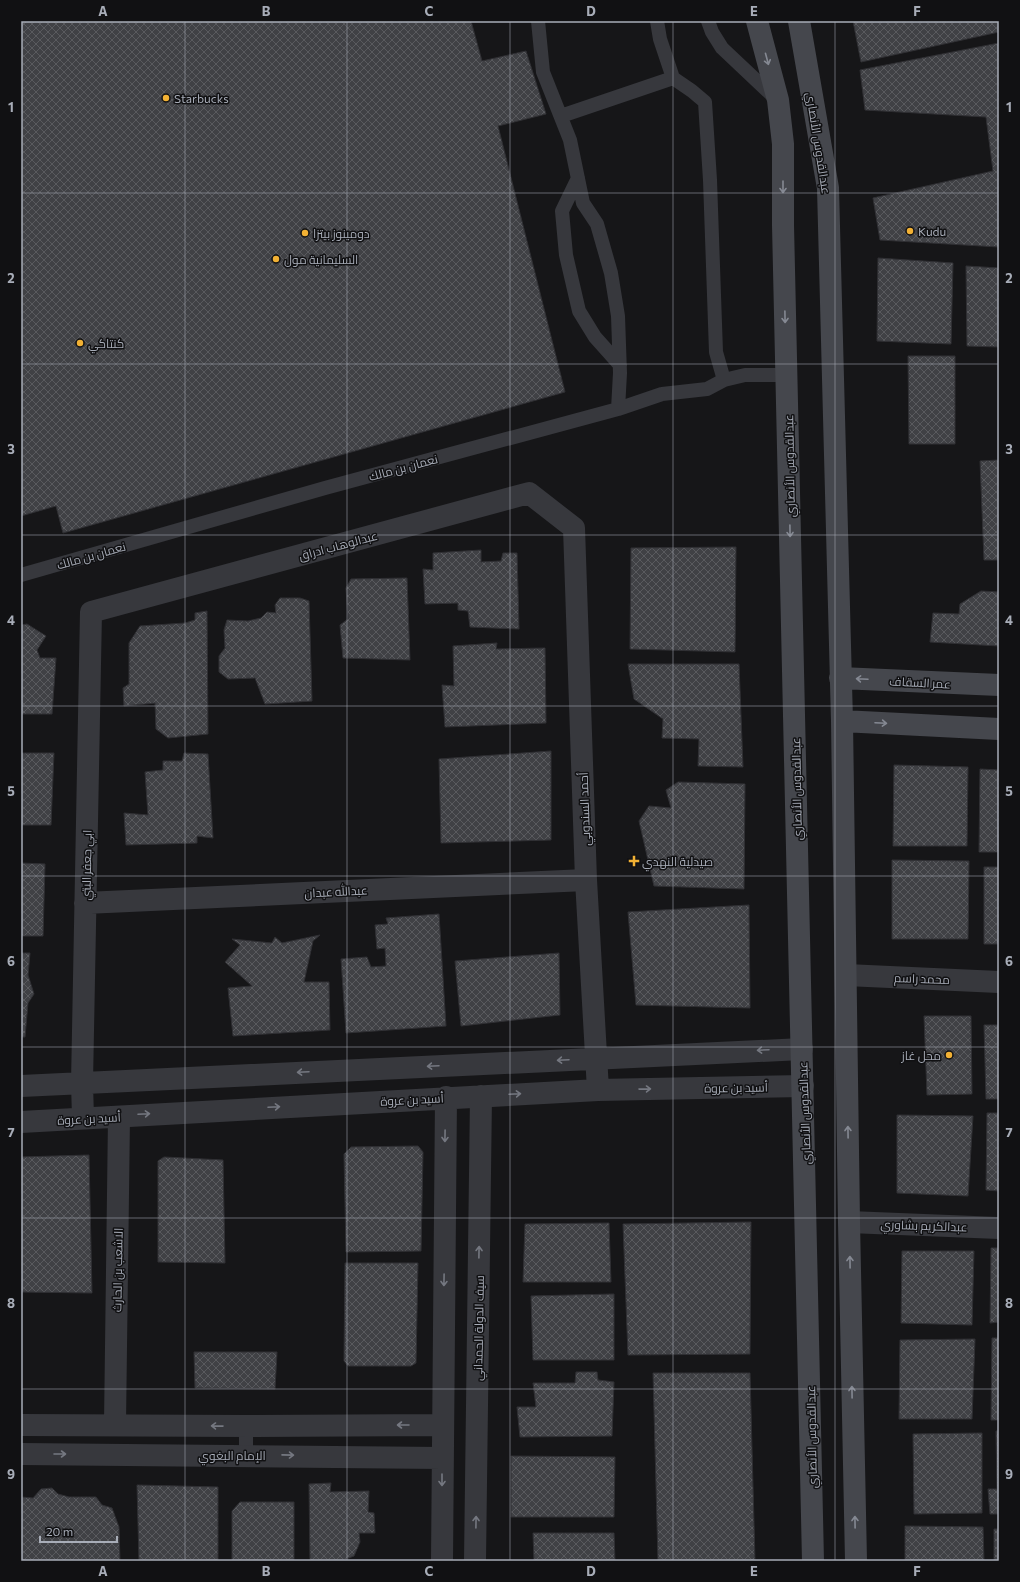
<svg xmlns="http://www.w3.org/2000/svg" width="1020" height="1582" font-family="Commissioner,Cairo,sans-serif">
	<defs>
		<pattern id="building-cross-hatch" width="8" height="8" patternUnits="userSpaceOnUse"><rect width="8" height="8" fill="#404145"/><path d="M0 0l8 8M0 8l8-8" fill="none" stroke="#595a5e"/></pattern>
	</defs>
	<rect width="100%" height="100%" fill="#161618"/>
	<path fill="url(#building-cross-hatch)" stroke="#303034" d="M21,21H471L482,61L526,51L546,114L498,126L565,392L63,533L56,506L21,516Z
		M853,21H999V32L861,62Z
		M999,43V247L880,240L873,198L993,171L986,117L865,110L860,70Z
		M878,258L953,263L951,344L877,341Z
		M966,266L999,268V347L967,346Z
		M908,356H955V444H909Z
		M999,460V560H984L980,461Z
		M736,547L735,652L630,649L631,548Z
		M481,550V562L501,561L503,553H517L519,629L470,627L468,611L458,610V603L425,604L423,569L433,570V553Z
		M407,578L410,660L343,658L340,625L348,619L346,588L351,579Z
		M981,591L999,592V646L930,642L933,613L959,614L960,604Z
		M280,598H300L309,601L312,701L265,704L255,678L228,679L219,672V656L225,648L224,630L227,620L248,621L261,618L267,612L276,613L275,605Z
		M207,611L208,734L168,738L156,729L155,703L124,706L123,688L129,684V643L140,626L185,623L195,620V613Z
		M27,624L46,636L37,650L40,658H56L52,714H21V625Z
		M497,643L496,649L545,648L546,723L445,727L442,685L454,686L453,646Z
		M628,664H739L743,767L698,766L699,739L662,738L663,719L634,699Z
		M551,751V840L441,843L439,759Z
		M21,753H54L51,825H21Z
		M184,753L208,754L213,838L197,836V843L126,845L124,813L148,815L145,772L163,770V761H182Z
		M894,765L968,767L967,846H893Z
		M980,769L999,770V852H979Z
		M678,782L745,784L744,889L654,886L639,821L649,806L671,808L666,790Z
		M892,860L969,861L968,939H892Z
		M21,863L45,864L43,936H21Z
		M984,867H999V944H984Z
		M749,905L750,1008L636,1005L628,912Z
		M439,914L446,1026L346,1033L341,959L367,957L371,967L386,966L385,948L377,949L375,925L388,924L386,918Z
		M320,935L313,941L304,982H329L330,1030L233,1036L228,988L252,986L225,962L240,945L232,939L272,943L275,937L282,943Z
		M21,953H30L28,975L34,994L28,1003L25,1037H21Z
		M559,953L560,1015L461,1026L455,961Z
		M924,1016H971L972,1094L927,1095Z
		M984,1025H999V1099H986Z
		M987,1113H999V1191L986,1190Z
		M897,1115L973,1116L968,1196L897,1193Z
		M418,1146L423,1152L421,1251L346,1252L344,1154L351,1147Z
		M89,1155L92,1293L21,1292V1157Z
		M164,1157L223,1160L225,1263L158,1262V1161Z
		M751,1222L750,1354L628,1355L623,1224Z
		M609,1223L611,1282H523L525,1224Z
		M991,1248H999V1322L990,1323Z
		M902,1251H974L972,1325L901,1323Z
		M345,1263H418L416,1363L411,1366H348L344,1361Z
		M614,1294V1360H533L531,1296Z
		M992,1338H999V1420H991Z
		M975,1339L972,1419H899L900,1340Z
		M194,1352H277L275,1389L195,1388Z
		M576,1372H597L598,1380L614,1382L612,1436L520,1437L517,1407H536L533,1383H575Z
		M653,1373H750L755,1561H658Z
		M996,1431H999V1514H990L988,1489H997Z
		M982,1433V1513L914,1514L913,1434Z
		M511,1456L615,1457L614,1517H511Z
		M331,1483L330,1492L369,1491L368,1512L374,1513L375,1533H359L360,1542L354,1556L341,1561H310L309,1484Z
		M137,1485L218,1487V1561H139Z
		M52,1488L58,1494L69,1497H96L102,1505L112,1508L119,1527L120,1561H21V1497L33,1498L41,1489Z
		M240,1502H294V1561H232V1511Z
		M905,1526L983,1527L984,1561H905Z
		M994,1529H999V1561H994Z
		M533,1533H614L615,1561H534Z"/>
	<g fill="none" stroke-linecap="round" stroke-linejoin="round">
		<path stroke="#37383d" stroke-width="14" d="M538,21L543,72L570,140L583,203L597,224L611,273L618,316L620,373L618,409
			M657,21L660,39L673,78L692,91L705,102L710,180L716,352L724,380
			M708,21L712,32L722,48L775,98
			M561,116L673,78
			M578,178L562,211L566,255L579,311L595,337L620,365
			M21,575L325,488L618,409L662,394L707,389L724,380L745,375H780L787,372
			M246,1426V1455"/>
		<path stroke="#37383d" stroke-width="22" d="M85,903L586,880
			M846,975L999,982
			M21,1086L802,1049
			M83,1118L82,1083L91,612L529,493L574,528L586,880L598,1090
			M21,1122L598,1090L803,1086
			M849,1222L999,1228
			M115,1424L119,1117
			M21,1425L246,1426L442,1425
			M21,1454L442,1458
			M442,1561L446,1097
			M475,1561L481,1096"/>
		<path stroke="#45474d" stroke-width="22" d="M757,21L778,100L783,144V225L813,1561
			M799,21L828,188L842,721L849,1222L856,1561
			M840,678L999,685
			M842,721L999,729"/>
	</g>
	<defs><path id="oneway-shaft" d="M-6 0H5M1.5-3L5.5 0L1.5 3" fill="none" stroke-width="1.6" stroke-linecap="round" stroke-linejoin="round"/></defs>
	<g stroke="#858993">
		<use href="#oneway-shaft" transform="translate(767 59) rotate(75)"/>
		<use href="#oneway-shaft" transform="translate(783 187) rotate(90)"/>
		<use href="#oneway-shaft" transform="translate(785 317) rotate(89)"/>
		<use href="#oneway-shaft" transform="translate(790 531) rotate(89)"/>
		<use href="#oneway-shaft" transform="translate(862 679) rotate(-177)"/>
		<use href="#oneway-shaft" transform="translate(881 723) rotate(3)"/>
		<use href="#oneway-shaft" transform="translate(848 1132) rotate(-91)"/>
		<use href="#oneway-shaft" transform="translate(850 1262) rotate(-91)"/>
		<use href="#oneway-shaft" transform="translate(852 1392) rotate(-91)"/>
		<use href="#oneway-shaft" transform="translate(855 1522) rotate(-91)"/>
	</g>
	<g stroke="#757881">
		<use href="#oneway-shaft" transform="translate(763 1050) rotate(177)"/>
		<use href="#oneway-shaft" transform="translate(563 1060) rotate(177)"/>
		<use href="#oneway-shaft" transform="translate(433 1066) rotate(177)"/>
		<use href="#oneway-shaft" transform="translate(303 1072) rotate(177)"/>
		<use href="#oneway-shaft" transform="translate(645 1089) rotate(-1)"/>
		<use href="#oneway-shaft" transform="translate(515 1094) rotate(-3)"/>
		<use href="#oneway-shaft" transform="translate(274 1107) rotate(-3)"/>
		<use href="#oneway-shaft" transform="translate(144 1114) rotate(-3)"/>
		<use href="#oneway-shaft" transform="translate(445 1136) rotate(91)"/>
		<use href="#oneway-shaft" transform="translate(479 1252) rotate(-89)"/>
		<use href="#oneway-shaft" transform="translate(444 1280) rotate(91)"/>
		<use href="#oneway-shaft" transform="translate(403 1425) rotate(180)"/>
		<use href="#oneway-shaft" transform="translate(217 1426) rotate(-179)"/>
		<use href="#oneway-shaft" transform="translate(60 1454)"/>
		<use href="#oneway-shaft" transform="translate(288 1455) rotate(1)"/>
		<use href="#oneway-shaft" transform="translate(442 1480) rotate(90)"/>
		<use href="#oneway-shaft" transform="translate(476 1522) rotate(-89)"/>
	</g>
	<path fill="none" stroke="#a8adb8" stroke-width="1" stroke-opacity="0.55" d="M185,21V1561M347,21V1561M510,21V1561M673,21V1561M835,21V1561M21,193H999M21,364H999M21,535H999M21,706H999M21,876H999M21,1047H999M21,1218H999M21,1389H999"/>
	<g fill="#f2b134" stroke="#111113" stroke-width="1.5">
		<circle cx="166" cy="98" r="4"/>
		<circle cx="910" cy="231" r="4"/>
		<circle cx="305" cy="233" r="4"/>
		<circle cx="276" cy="259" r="4"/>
		<circle cx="80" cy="343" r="4"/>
		<path d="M632 855h4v4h4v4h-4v4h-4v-4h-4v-4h4z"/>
		<circle cx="949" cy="1055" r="4"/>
	</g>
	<g text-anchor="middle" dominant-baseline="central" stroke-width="3" stroke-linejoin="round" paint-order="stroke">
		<g font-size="12" fill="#a8adb8" stroke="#111113" text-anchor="start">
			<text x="174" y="98">Starbucks</text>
			<text x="918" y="231">Kudu</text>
			<text x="313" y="233">دومينوز بيتزا</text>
			<text x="284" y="259">السليمانية مول</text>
			<text x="88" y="343">كنتاكي</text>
			<text x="642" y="861">صيدلية النهدي</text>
			<text x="941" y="1055" text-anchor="end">محل غاز</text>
		</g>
		<g font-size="12" fill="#a8adb8" stroke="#111113">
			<text transform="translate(819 143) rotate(81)">عبدالقدوس الأنصاري</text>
			<text transform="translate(789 466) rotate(-91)">عبدالقدوس الأنصاري</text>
			<text transform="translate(403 467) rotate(-15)">نعمان بن مالك</text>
			<text transform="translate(338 545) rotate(-15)">عبدالوهاب ادراق</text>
			<text transform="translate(91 555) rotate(-16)">نعمان بن مالك</text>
			<text transform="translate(920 682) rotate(3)">عمر السقاف</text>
			<text transform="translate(796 789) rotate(-91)">عبدالقدوس الأنصاري</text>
			<text transform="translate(584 809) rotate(-92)">أحمد السندوبي</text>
			<text transform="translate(86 865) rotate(-89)">ابي جعفر البتي</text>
			<text transform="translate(336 891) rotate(-3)">عبدالله عبدان</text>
			<text transform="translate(922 978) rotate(2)">محمد راسم</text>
			<text transform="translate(736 1087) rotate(-1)">أسيد بن عروة</text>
			<text transform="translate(412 1099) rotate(-3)">أسيد بن عروة</text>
			<text transform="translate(804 1113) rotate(-92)">عبدالقدوس الأنصاري</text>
			<text transform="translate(89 1118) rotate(-3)">أسيد بن عروة</text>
			<text transform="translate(924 1225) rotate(2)">عبدالكريم بشاوري</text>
			<text transform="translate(117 1270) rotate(-89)">الاشعب بن الحارث</text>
			<text transform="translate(478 1328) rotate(-89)">سيف الدولة الحمداني</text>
			<text transform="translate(811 1437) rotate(-91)">عبدالقدوس الأنصاري</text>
			<text x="232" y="1455">الإمام البغوي</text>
		</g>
	</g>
	<rect width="1020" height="1582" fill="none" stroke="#111113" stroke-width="44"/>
	<path d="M40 1536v6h77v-6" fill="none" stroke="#a8adb8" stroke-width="2"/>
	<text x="46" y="1536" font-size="12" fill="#a8adb8" stroke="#111113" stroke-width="3" paint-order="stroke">20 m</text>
	<rect x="22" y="22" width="976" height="1538" fill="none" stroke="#a8adb8" stroke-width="1.5"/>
	<g font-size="13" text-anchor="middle" font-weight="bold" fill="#a8adb8">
		<text x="103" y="16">A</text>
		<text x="266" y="16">B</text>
		<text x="429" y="16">C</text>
		<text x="591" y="16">D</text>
		<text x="754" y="16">E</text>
		<text x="917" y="16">F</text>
		<text x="11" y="112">1</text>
		<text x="1009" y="112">1</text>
		<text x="11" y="283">2</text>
		<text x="1009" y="283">2</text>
		<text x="11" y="454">3</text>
		<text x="1009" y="454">3</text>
		<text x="11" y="625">4</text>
		<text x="1009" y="625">4</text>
		<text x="11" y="796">5</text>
		<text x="1009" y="796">5</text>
		<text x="11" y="966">6</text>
		<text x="1009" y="966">6</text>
		<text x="11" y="1137">7</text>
		<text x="1009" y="1137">7</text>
		<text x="11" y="1308">8</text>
		<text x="1009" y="1308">8</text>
		<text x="11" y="1479">9</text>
		<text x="1009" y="1479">9</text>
		<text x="103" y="1576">A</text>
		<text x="266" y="1576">B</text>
		<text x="429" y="1576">C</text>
		<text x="591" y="1576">D</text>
		<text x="754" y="1576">E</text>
		<text x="917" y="1576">F</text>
	</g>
</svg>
